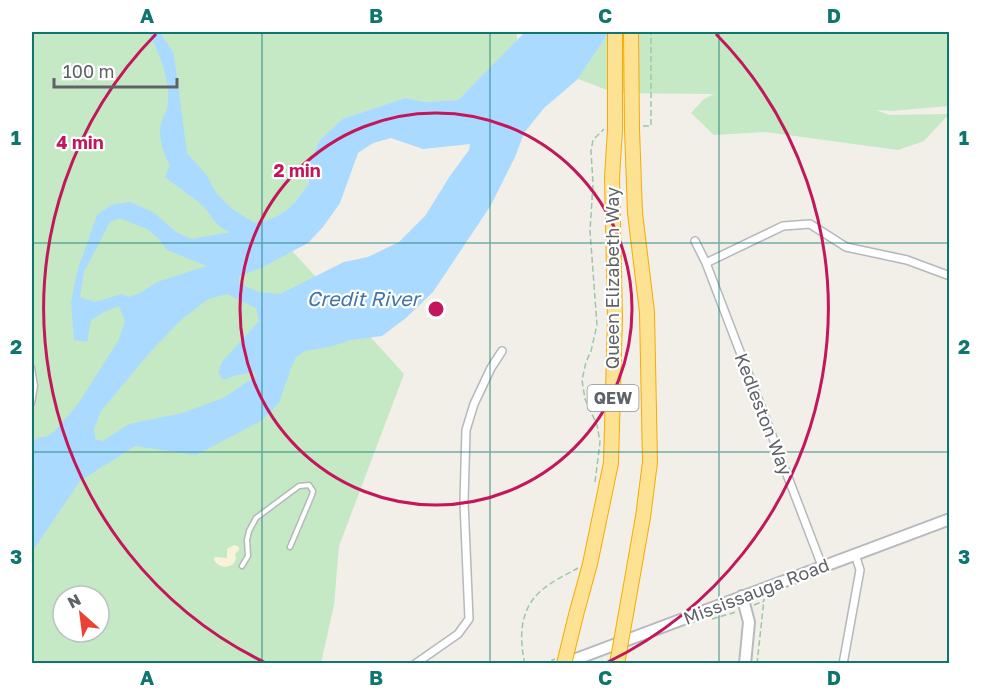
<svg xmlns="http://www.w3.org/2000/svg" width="981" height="695" font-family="'Golos Text',sans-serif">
	<rect width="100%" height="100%" fill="#f1efe8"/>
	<path fill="#c5e8c5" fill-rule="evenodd" d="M32,32H152L177,79L174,54L154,32H517V41L458,100L426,102L405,98L342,119L320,140L308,166L309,183C298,199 285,217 265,221L404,374L339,546L334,605L321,663H32ZM63,596H99V632H63Z
		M609,32H949V106L891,111L876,110L889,115L949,114L924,141L898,150L766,132L714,135L691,113L704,99L714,94L615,93L578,79Z"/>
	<path fill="#fbf3d9" d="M234,545L239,547V550L235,554L236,559L233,564C227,569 218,567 214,560L215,557L227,558V549Z"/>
	<path fill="#aadaff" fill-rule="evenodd" d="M149,32H160L174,54L187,153L205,173L217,194L232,209L255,223C285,217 292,207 309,183L308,166L320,140L342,119L405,98L426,102L458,100L525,32H609L578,79L544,108L524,133L515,157L491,205L433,292L406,318L382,336L350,340L333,346L305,351L296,357L291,368L279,403L261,421L196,455L135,446L80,481L32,552V507L35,480L32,476V444L38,437H46L55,431L78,404L118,341L125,322L119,306L106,311L91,320L87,342L74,340L71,302L77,272L97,215L111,205L130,202L153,212L176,232L191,239L231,232C217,229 213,217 204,207C195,198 176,186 165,177L170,165C163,154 157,134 162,120C164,115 168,109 168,103C170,78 159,54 149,32ZM391,138L423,149L470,144L469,150L450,176L425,216L399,242L368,257L344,262L280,294L258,292L239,283V276L261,268L308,243L323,227L340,203L358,153L373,143ZM120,218L147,229L158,238L167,250L207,266L157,282L142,292L129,297L122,294L95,302L80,297L84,272L110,222ZM227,294L256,308L259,321L222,362L218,373L223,380L237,375L254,372L256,376L225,397L183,413L129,424L103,441L95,439L94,429L101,411L151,351L180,321L208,299Z"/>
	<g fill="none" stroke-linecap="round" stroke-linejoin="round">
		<g stroke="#b5b8bc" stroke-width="7">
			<path id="lane" d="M32,368L35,386L32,403
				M242,566L248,556L247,540L249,531L256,518L299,486L309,485L313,491L312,495L290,547"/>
		</g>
		<g stroke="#b5b8bc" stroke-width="10">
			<path id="street" d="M695,241L706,263L822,566
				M706,263L783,226L810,224L846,247L907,260L950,276
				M415,664L458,634L469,619L464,502L466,430L474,404L491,368L502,351
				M843,664L860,570L855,554"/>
		</g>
		<g stroke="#b6babf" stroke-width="14">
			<path id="secondary" d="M742,596L749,622L745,664
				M563,664L950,519"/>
		</g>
		<g stroke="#f9ab00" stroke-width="16">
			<path id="highway" d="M627,608L643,517L650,462L647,312L635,213L632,129
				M576,615L590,564L611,463L615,317L612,177L615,130"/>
		</g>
		<path stroke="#9cc7a9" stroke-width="1.5" stroke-dasharray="6 3" stroke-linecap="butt" d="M643,126H651V32
			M595,482L600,442L597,425L585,399L582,380L586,362L591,351L597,325L590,231L593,184L591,151L593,140L604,129
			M754,605L764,601
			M712,619L736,612
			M525,664C519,638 519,609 542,590C552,581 566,575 578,568
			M543,664L555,659
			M757,664L764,599"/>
		<use href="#lane" stroke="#fff" stroke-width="4"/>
		<use href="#street" stroke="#fff" stroke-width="7"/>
		<use href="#secondary" stroke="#fff" stroke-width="10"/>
		<use href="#highway" stroke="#fde293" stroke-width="14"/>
		<g stroke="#f9ab00" stroke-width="16" stroke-linecap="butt">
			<path id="highway-bridge" d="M631,32L632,129
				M615,130V32
				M564,664L576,615
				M617,664L627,608"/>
		</g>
		<use href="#highway-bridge" stroke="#fde293" stroke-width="14"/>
	</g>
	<path fill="none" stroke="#0f766e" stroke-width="1.5" stroke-opacity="0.55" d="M262,32V664M490,32V664M719,32V664M32,243H950M32,452H950"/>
	<g fill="none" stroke="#c2185b" stroke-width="3">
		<circle cx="436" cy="309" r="196"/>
		<path d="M264 662A393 393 0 0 1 156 34M716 34A393 393 0 0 1 608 662"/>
	</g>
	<g text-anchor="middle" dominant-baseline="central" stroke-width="4.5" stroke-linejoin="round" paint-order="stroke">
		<rect fill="#fff" stroke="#8f9295" stroke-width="1.5" x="587.5" y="385" width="51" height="26" rx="4.5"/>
		<g font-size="16" font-weight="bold" fill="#5f6368">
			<text x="613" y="398">QEW</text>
		</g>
		<g font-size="18" fill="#5f6368" stroke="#fff">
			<text transform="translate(612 278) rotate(-90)">Queen Elizabeth Way</text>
			<text transform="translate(764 414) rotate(69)">Kedleston Way</text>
			<text transform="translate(756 591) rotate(-21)">Mississauga Road</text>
		</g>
		<g font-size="20" font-style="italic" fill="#4174aa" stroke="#fff">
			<text x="363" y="298">Credit River</text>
		</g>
	</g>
	<circle cx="436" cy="309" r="9" fill="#c2185b" stroke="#fff" stroke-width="3"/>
	<g font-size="18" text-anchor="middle" font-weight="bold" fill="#c2185b" stroke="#fff" stroke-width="4.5" stroke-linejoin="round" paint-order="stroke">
		<text x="80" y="149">4 min</text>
		<text x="297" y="177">2 min</text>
	</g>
	<rect width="981" height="695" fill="none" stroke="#ffffff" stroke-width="66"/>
	<g transform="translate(81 614) rotate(332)"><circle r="28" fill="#ffffff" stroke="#bfc1c3" stroke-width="1.5"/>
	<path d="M0-4.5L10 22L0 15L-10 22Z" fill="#ea4335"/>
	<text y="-9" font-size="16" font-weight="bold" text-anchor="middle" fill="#5f6368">N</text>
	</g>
	<path d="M54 78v9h123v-9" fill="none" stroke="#5f6368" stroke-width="3"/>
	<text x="63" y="78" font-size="18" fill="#5f6368" stroke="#ffffff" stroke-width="4.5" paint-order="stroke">100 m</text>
	<rect x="33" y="33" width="915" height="629" fill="none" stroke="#0f766e" stroke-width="2"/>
	<g font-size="20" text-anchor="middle" font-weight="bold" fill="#0f766e">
		<text x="147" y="23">A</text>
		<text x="376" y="23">B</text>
		<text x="605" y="23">C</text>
		<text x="834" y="23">D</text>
		<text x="16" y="145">1</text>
		<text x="964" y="145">1</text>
		<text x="16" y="354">2</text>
		<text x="964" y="354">2</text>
		<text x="16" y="564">3</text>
		<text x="964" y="564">3</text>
		<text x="147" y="685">A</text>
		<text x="376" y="685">B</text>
		<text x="605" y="685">C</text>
		<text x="834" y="685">D</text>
	</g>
</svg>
